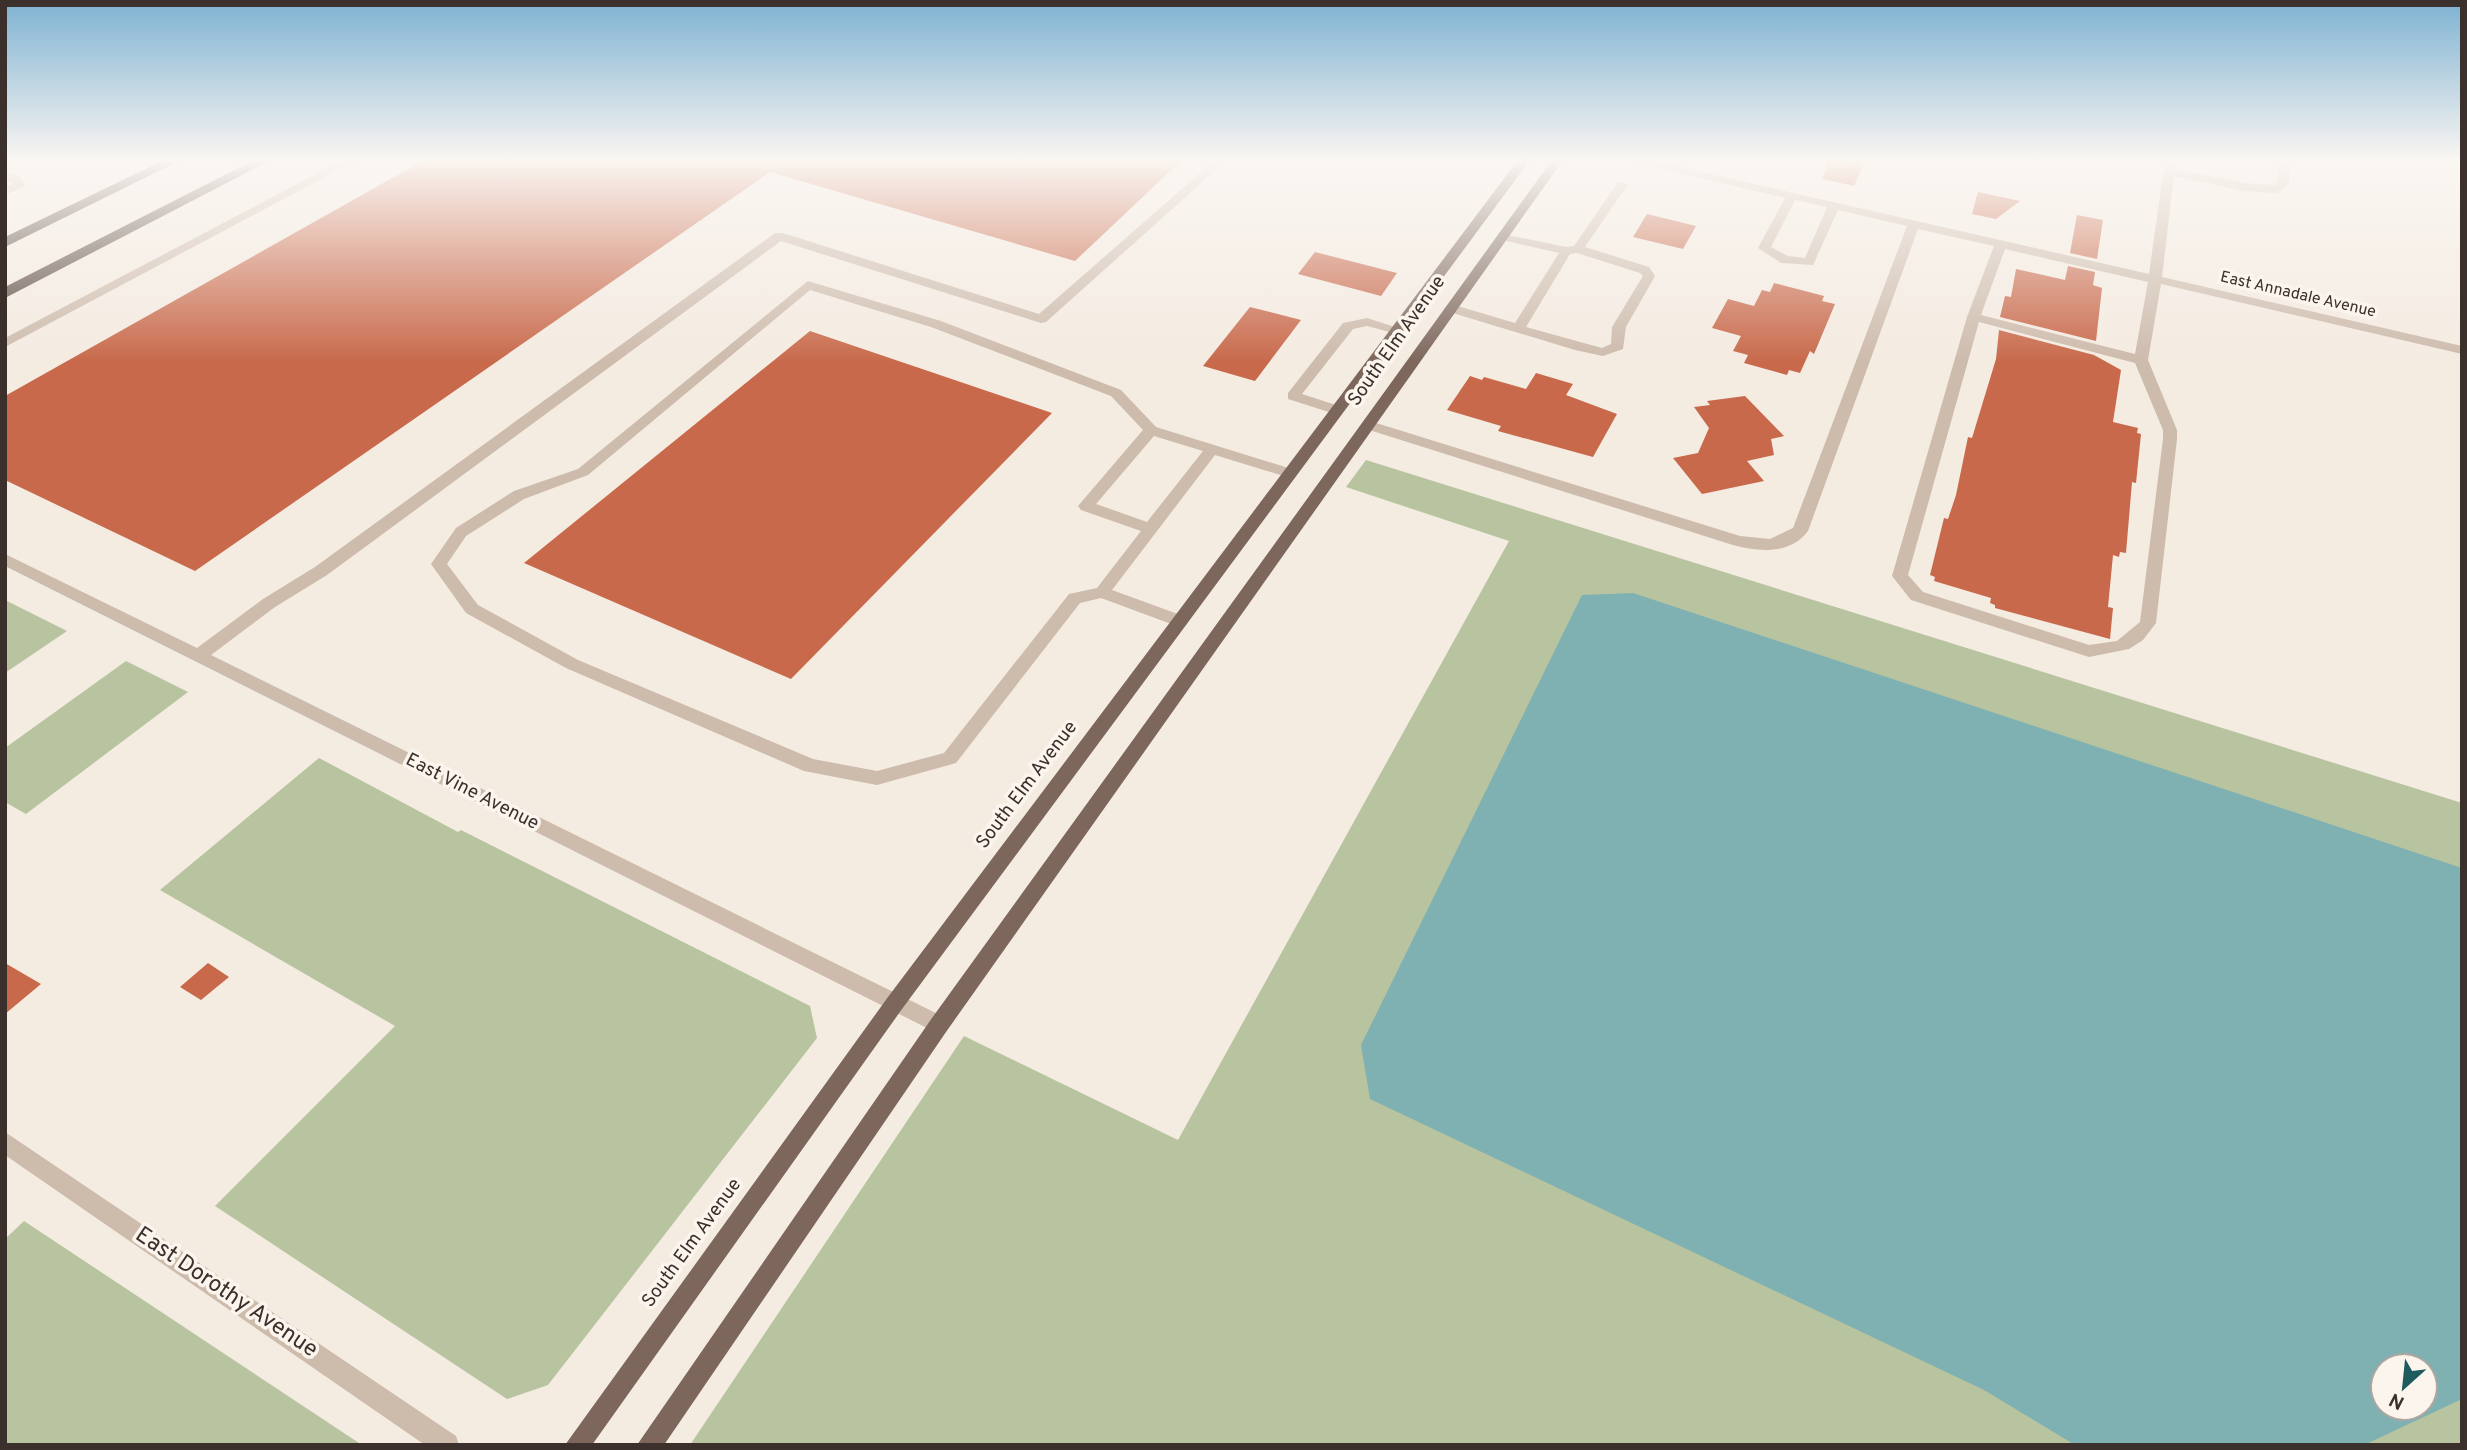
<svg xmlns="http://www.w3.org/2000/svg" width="2467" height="1450" font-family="Overpass,sans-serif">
	<rect width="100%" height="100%" fill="#f4ebe1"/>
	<path fill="#b8c4a0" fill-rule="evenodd" d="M1366,460L2462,803V1445H690L964,1036L1178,1140L1509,541L1346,487ZM2383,1366H2425V1408H2383Z
		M5,600L67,631L5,673Z
		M126,661L188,692L26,814L5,802V748Z
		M319,758L458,832L461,830L810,1006L817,1038L548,1385L507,1399L215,1206L395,1026L160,890Z
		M24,1221L362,1445H5V1239Z"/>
	<path fill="#7fb0b2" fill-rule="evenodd" d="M1633,593L2462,868V1399L2364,1445H2075L1984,1390L1370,1099L1361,1045L1582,595ZM2383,1366H2425V1408H2383Z"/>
	<path fill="#c8694b" d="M426,159H1183L1075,261L770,172L195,571L5,480V396Z
		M1829,159L1864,163L1854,186L1822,179Z
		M1978,192L2020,201L1996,219L1972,214Z
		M1647,214L1696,226L1683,249L1633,237Z
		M2077,215L2103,220L2097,259L2070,253Z
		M1315,252L1397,273L1381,296L1298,274Z
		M2068,266L2095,272L2093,285L2102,288L2096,341L2000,317L2005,296L2011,297L2016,269L2065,280Z
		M1774,283L1824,296L1822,301L1835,304L1814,354L1810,351L1800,373L1789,370L1787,375L1744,363L1748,355L1733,351L1741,336L1712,328L1728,299L1754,306L1762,290L1770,292Z
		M1250,307L1301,320L1255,381L1203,366Z
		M1999,330L2094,355L2121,370L2113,422L2138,428L2137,433L2141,434L2136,483L2132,482L2126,553L2120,552L2119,557L2113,555L2108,607L2113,608L2110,639L1995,608V605L1990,603L1991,598L1934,581L1935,577L1930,575L1944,518L1948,519L1956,495L1968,437L1972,438L1996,359Z
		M810,331L1052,413L791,679L524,563Z
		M1536,373L1573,384L1566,395L1617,414L1593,457L1498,431L1501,426L1447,410L1470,376L1482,380L1484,377L1526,389Z
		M1745,396L1784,436L1771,439L1774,455L1747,461L1764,481L1702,494L1673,458L1698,453L1709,428L1694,407L1710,405L1707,401Z
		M5,963L41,984L5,1014Z
		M208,963L229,977L201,1000L180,987Z"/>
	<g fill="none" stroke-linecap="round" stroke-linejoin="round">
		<path fill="#cdbbac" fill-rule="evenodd" d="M343,160H357L5,347V338Z
			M1215,160H1227L1046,322L1041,323L781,241L327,575L275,607L211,655L946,1018L949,1025L946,1032L939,1034L5,566V554L197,648L263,599L315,567L775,233H783L1039,314Z
			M1631,160H1649L2149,274L2165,160H2175V169L2244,183L2274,185L2277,183L2279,160H2290L2289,184L2277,193L2244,191L2174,176L2162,277L2462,346V354L2161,284L2148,360L2177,430V439L2156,623L2143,640L2129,649L2089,657L1911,600L1892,576L1967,317L1994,246L1918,229L1808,531C1790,555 1758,552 1733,545L1363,428V422H1373L1740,536L1770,539L1793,528L1907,226L1838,210L1813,265L1781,263L1758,248L1785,198L1636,163ZM1795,200L1827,207L1805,258L1788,256L1771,247ZM2005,249L2148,282L2135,354L1981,315ZM1979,322L2135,363L2163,430V439L2140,622L2117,641L2089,645L1923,592L1908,575Z
			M5,172L19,176L25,185L23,187L5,195V187L12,184L5,179Z
			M1618,182L1628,184L1585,247L1649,267L1655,276L1626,327L1623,349L1603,356L1575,350L1446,311L1444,308L1451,304L1515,323L1559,253L1498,239V233L1566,247L1574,246ZM1577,253L1640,273L1643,276L1612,327L1611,344L1602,348L1526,327L1570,254Z
			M808,281L941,321L1121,390L1156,427L1295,470L1297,473L1290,478L1215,455L1112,590L1186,617L1188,621L1186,625H1174L1101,598L1080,603L956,763L877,785L804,771L566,668L466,613L431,564L456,528L514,491L578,469ZM810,290L931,327L1111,396L1143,430L1078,506L1081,510L1141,531L1097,588L1069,594L944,753L877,771L813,759L578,660L478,605L447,564L466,536L524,499L588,475ZM1154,436L1203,451L1147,522L1096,504Z
			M1367,318L1404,330L1397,334L1367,326L1353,329L1302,394L1342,407V413H1332L1288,399V393L1343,323Z
			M5,1132L456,1436L459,1445H425L5,1155Z"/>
		<path fill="#7d675c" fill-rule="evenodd" d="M1518,160H1530L902,1009L592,1445H565L888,997Z
			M1552,160H1563L946,1032L664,1445H637L932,1018Z"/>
		<path fill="#5c4a42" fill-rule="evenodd" d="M164,160H181L5,247V237Z
			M254,160H271L5,298V287Z"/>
	</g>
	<linearGradient id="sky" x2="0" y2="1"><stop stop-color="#7eb2d2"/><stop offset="0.44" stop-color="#faf6f2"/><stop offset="1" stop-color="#faf6f2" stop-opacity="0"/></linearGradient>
	<rect width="2467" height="363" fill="url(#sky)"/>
	<g text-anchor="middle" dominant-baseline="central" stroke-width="7" stroke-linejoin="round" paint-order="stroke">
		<g font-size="16" fill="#3b302b" stroke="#fbf5ee">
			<text transform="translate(2298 295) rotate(13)">East Annadale Avenue</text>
		</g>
		<g font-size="19" fill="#3b302b" stroke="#fbf5ee">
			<text transform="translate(1397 341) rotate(-55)">South Elm Avenue</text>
			<text transform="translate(1027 785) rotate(-53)">South Elm Avenue</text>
			<text transform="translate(472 792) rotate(27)">East Vine Avenue</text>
			<text transform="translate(692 1243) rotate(-54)">South Elm Avenue</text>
		</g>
		<g font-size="23" fill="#3b302b" stroke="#fbf5ee">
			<text transform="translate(226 1293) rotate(34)">East Dorothy Avenue</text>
		</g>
	</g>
	<rect width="2467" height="1450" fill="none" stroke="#3b302b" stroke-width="14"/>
	<g transform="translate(2404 1387) rotate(207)"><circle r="33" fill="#fbf5ee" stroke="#aea6a0" stroke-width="2"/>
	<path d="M0-5L12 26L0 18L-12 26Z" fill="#1f5a5e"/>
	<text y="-10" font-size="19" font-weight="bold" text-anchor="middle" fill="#3b302b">N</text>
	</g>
</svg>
